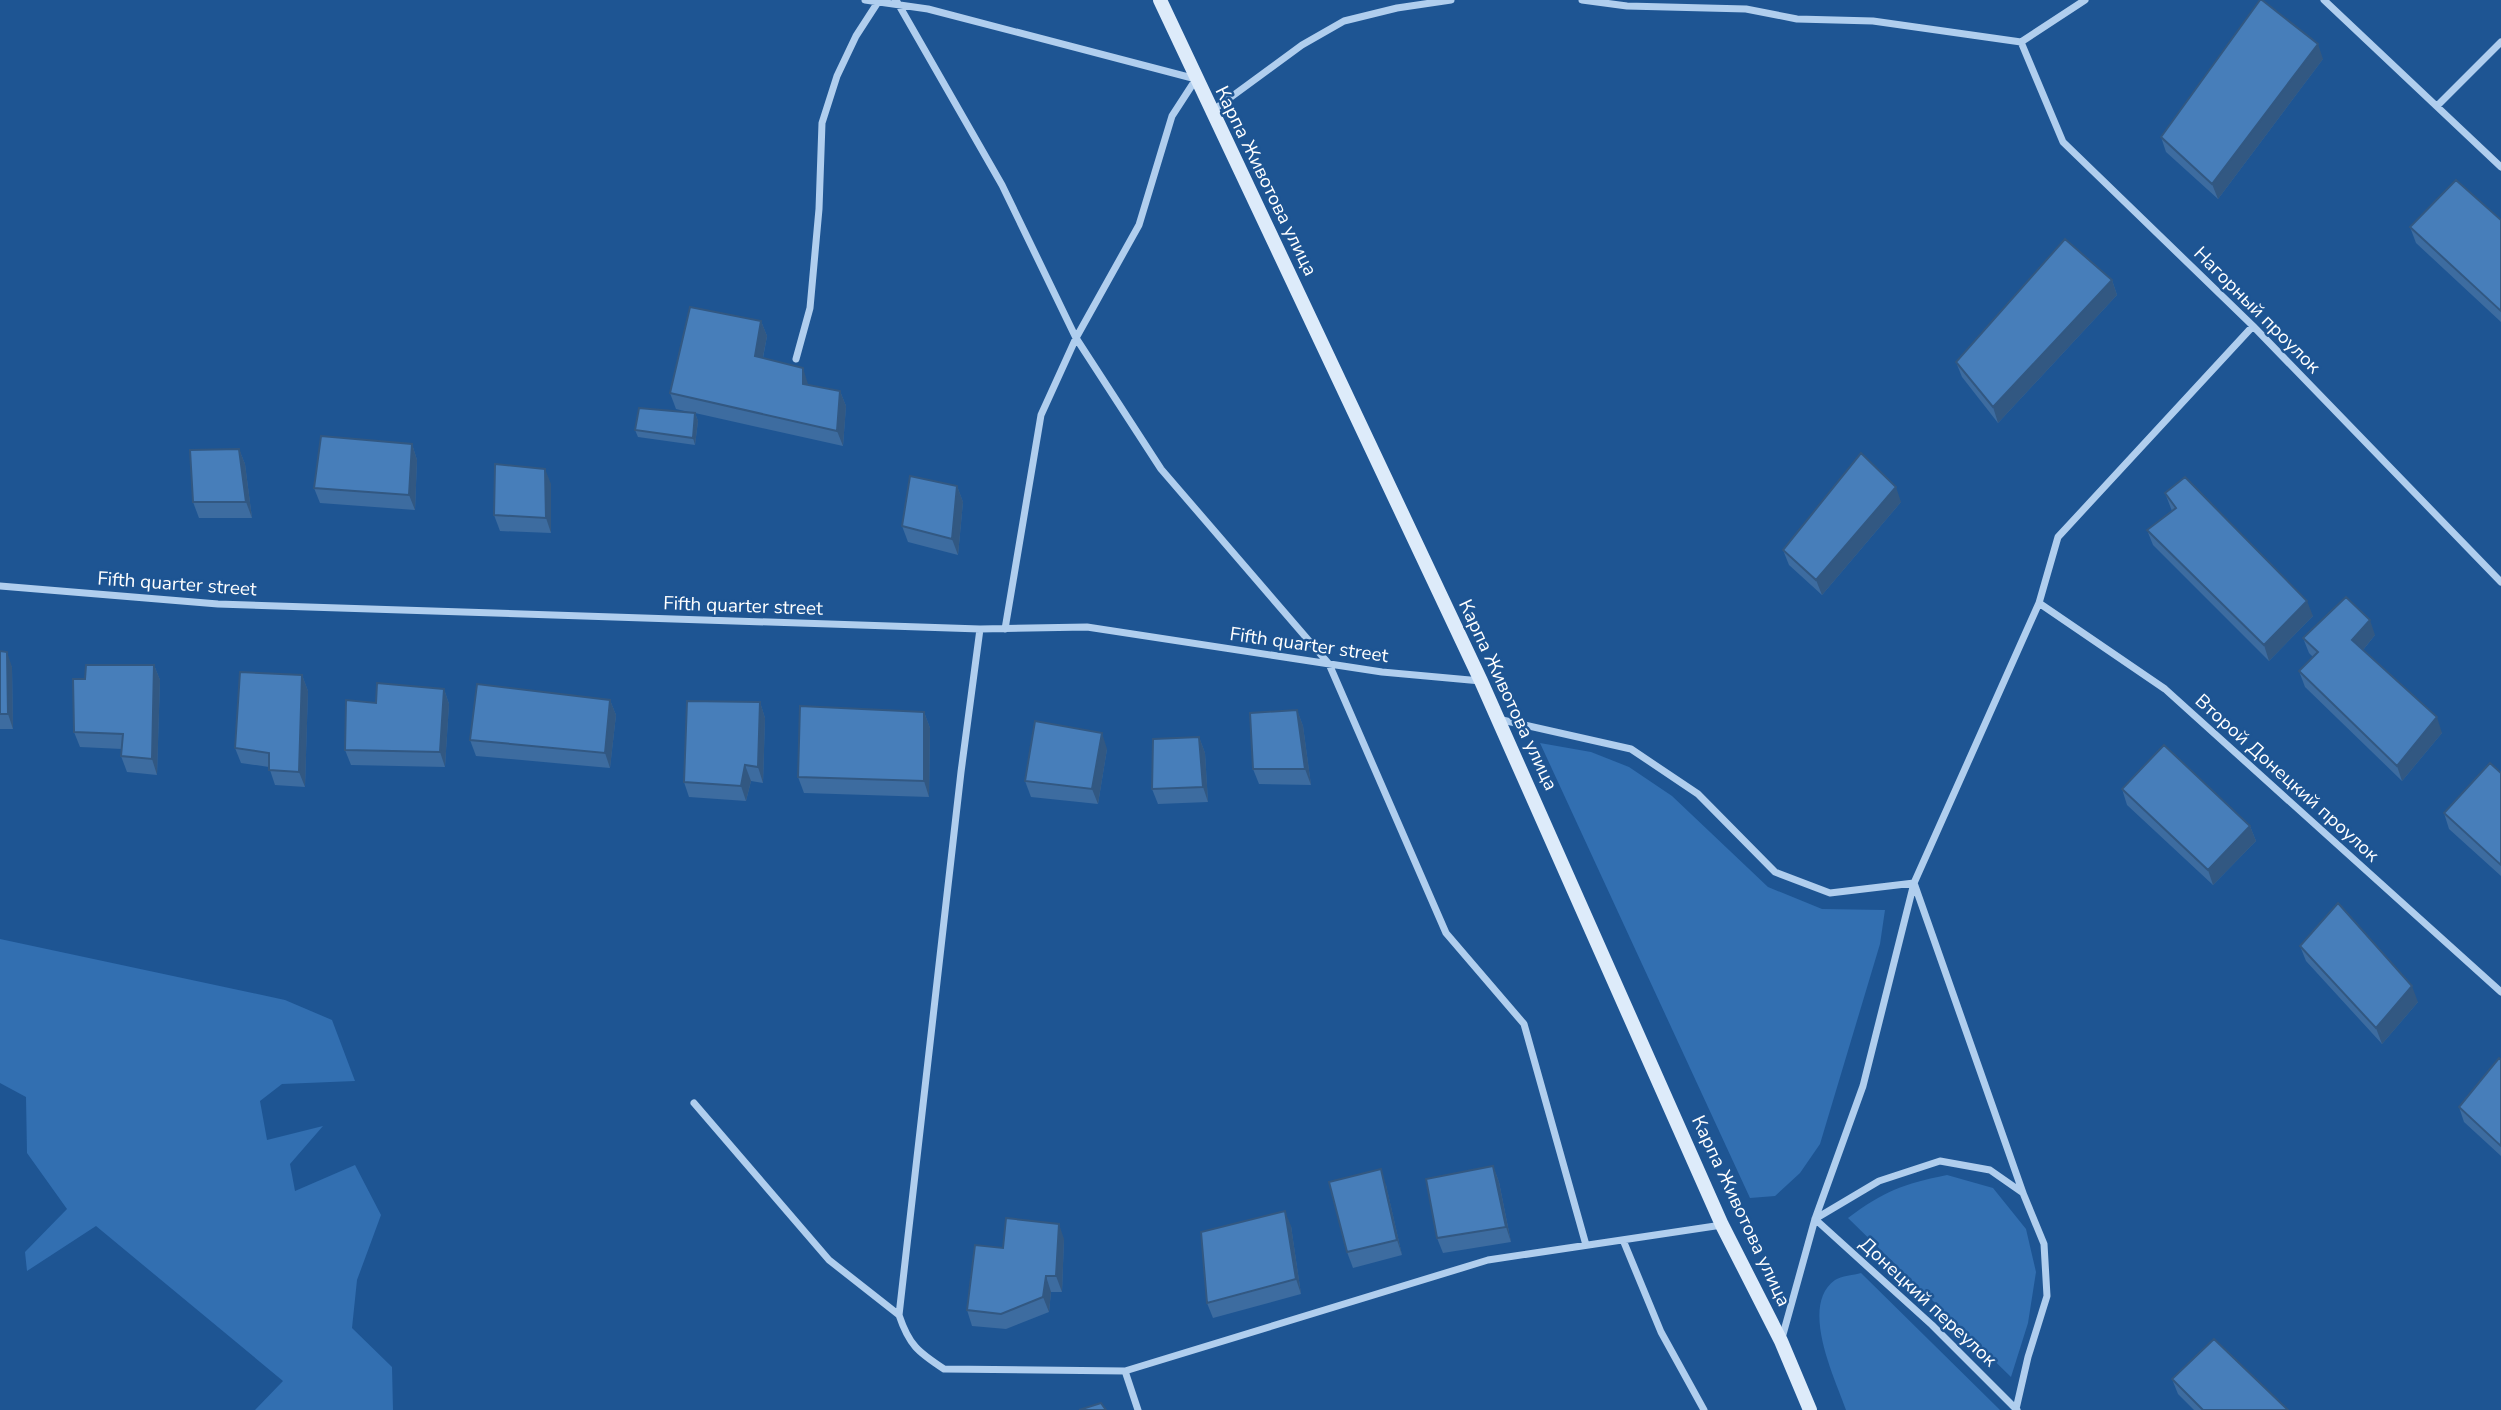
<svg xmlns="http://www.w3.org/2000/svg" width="2501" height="1410" font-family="'Nunito Sans',sans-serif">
	<rect width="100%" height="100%" fill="#1e5593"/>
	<path fill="#326fb1" d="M1540,743L1591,752L1629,767L1672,796L1768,887L1822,909L1885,910L1880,944L1820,1144L1800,1173L1775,1196L1750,1198Z
		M0,939L285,1000L332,1020L355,1081L282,1084L260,1101L267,1140L323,1126L290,1164L295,1191L355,1165L381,1215L357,1280L352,1328L392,1367L393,1410H255L283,1381L96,1226L27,1271L25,1252L67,1209L27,1153L26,1097L0,1083Z
		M1947,1175L1993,1188L2026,1229L2036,1272L2028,1323L2011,1377L1848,1218C1884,1191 1903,1184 1947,1175Z
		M1861,1273L2000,1410H1846C1835,1378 1799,1306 1835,1280C1841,1276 1854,1275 1861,1273Z"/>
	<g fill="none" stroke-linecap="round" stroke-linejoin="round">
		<path stroke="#b0ceee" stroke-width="7" d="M865,0L928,9L1196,79L1172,116L1139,225L1076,338L1041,415L1005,629
			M896,0L1002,185L1076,338L1161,469L1329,664L1446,933L1524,1024L1586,1245
			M1582,0L1627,6L1746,9L1797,19L1873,21L2021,42L2085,0
			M2324,0L2501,167
			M2021,42L2063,142L2253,326L2501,582
			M2437,106L2501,42
			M1212,111L1302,45L1344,21L1397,8L1451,0
			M796,359L810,308L819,209L822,123L837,76L856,36L878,2
			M0,586L218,604L980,629L1087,627L1382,672L1481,681
			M2039,603L2165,689L2501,992
			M980,629L961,772L899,1315C909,1345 918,1352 944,1369L1125,1371L1488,1260L1722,1225
			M1498,719L1631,749L1698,794L1775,872L1830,893L1914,883L2023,1193
			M694,1103L829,1260L899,1315
			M1623,1240L1661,1332L1704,1410
			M1782,1338L1815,1219L1863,1086L1914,883L2039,603L2058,537L2253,326
			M1125,1371L1138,1410
			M2016,1409L2028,1357L2047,1296L2044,1244L2023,1193L1990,1170L1940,1161L1879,1181L1815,1219L1932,1325L2017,1410"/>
		<path stroke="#ddebfa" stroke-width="14" d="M1160,0L1481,681L1722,1225L1781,1341L1810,1410"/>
	</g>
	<path fill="#3d6ca0" d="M2323,59L2218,199L2166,152L2161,137Z
		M2501,220V322L2416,243L2410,227Z
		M2112,280L2117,295L1998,423L1962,377L1956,362Z
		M761,321L767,336L763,358L808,384V385L840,391L846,406L843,446L695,413L698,421L695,445L638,437L635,430L693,413L676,409L670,393Z
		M412,444L417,460L415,510L320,503L314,488Z
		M239,449L245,464L252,518H199L193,502Z
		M551,484V533L500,531L494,515Z
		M957,486L963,502L958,555L908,542L902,526Z
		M2165,493L2313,616L2269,661L2153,545L2147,530L2172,511Z
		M1901,502L1822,595L1789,565L1783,550Z
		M2375,635L2363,650L2442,733L2402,781L2305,687L2299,671L2313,657L2309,653L2303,638Z
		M0,651L12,667L13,729H0Z
		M154,665L160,680L157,775L127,772L121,756L122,749L80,747L74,732L85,679Z
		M302,675L308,691L305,787L275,785L269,767L241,763L235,748Z
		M444,689L449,704L445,767L351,765L345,750L376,703Z
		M610,700L616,715L610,768L476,756L470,740Z
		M760,702L765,718L763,783L751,781L746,801L689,797L684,782Z
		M1297,710L1303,726L1311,785L1259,784L1253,769Z
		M924,712L930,728L929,797L804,793L798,777Z
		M1199,737L1205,753L1208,802L1158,804L1152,789Z
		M1107,749L1098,804L1031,797L1025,781Z
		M2501,773V876L2449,829L2444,813Z
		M2122,789L2250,826L2256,841L2213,885L2127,805Z
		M2300,946L2418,1002L2382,1044L2306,961Z
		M2501,1060V1156L2464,1122L2459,1107Z
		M1493,1166L1499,1182L1511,1242L1443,1253L1437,1238Z
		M1386,1185L1402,1255L1353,1268L1347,1252Z
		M1291,1226L1301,1294L1213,1318L1207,1303Z
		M1064,1239L1062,1292H1051L1049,1312L1006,1329L972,1326L967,1310Z
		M2172,1379L2288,1410H2194L2178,1394Z"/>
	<path fill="#325882" d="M2318,44L2323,59L2218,199L2212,184Z
		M2112,280L2117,295L1998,423L1993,407Z
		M761,321L767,336L760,372L755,356Z
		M803,368L808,384V399L803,384Z
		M840,391L846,406L843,446L837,431Z
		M695,413L698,421L695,445L693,438Z
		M412,444L417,460L415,510L409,495Z
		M239,449L245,464L252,518L246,502Z
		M545,469L551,484V533L546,518Z
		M957,486L963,502L958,555L952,539Z
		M1896,487L1901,502L1822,595L1816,580Z
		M2307,601L2313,616L2269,661L2264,645Z
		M2370,620L2375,635L2358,656L2352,640Z
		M7,652L12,667L13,729L8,714Z
		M154,665L160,680L157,775L152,759Z
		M302,675L308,691L305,787L299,772Z
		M444,689L449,704L445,767L440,752Z
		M610,700L616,715L610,768L605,753Z
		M760,702L765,718L763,783L758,767Z
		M1297,710L1303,726L1311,785L1305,769Z
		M924,712L930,728L929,797L924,781Z
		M2437,717L2442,733L2402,781L2397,766Z
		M1102,733L1107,749L1098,804L1092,789Z
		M1199,737L1205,753L1208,802L1203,787Z
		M745,765L751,781L746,801L741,786Z
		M2250,826L2256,841L2213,885L2208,870Z
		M2412,986L2418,1002L2382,1044L2376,1028Z
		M1493,1166L1499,1182L1511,1242L1506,1227Z
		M1381,1169L1386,1185L1402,1255L1397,1240Z
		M1285,1211L1291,1226L1301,1294L1296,1279Z
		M1059,1224L1064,1239L1062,1292L1056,1276Z
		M1046,1276L1051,1292L1049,1312L1043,1297Z"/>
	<path fill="#477eba" stroke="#325882" stroke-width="2" d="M2260,0H2262L2318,44L2212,184L2161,137Z
		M2456,180L2501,220V311L2410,227Z
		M2065,239L2112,280L1993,407L1956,362Z
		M690,307L761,321L755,356L803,368V384L840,391L837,431L670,393Z
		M639,408L695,413L693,438L635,430Z
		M321,436L412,444L409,495L314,488Z
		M239,449L246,502H193L190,450Z
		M1861,453L1896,487L1816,580L1783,550Z
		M495,464L545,469L546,518L494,515Z
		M910,476L957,486L952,539L902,526Z
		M2185,477L2307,601L2264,645L2147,530L2176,508L2165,493Z
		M2346,597L2370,620L2352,640L2437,717L2397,766L2299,671L2318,652L2303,638Z
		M0,651L7,652L8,714H0Z
		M86,665H154L152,759L121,756L123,734L74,732L73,679H85Z
		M240,672L302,675L299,772L269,770V753L235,748Z
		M377,683L444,689L440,752L345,750L346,700L376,703Z
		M477,684L610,700L605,753L470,740Z
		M687,701L760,702L758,767L745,765L741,786L684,782Z
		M800,706L924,712V781L798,777Z
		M1297,710L1305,769H1253L1250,713Z
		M1035,721L1102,733L1092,789L1025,781Z
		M1199,737L1203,787L1152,789L1153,739Z
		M2164,745L2250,826L2208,870L2122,789Z
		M2490,763L2501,773V865L2444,813Z
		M2338,903L2412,986L2376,1028L2300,946Z
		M2499,1058L2501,1060V1146L2459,1107Z
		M1493,1166L1506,1227L1437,1238L1426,1179Z
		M1381,1169L1397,1240L1347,1252L1329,1182Z
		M1285,1211L1296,1279L1207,1303L1201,1232Z
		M1006,1218L1059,1224L1056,1276H1046L1043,1297L1001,1314L967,1310L975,1245L1003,1248Z
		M2214,1339L2288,1410H2203L2172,1379Z
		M1101,1403L1106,1410H1079Z"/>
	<g text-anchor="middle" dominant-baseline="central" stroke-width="5" stroke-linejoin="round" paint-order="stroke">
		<g font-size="19" fill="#fff" stroke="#1e5593">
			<text transform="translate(1266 181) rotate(64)">Карпа Животова улица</text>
			<text transform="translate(2257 310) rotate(45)">Нагорный проулок</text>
			<text transform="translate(177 584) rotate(4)">Fifth quarter street</text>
			<text transform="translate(743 606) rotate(2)">Fifth quarter street</text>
			<text transform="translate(1309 645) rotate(8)">Fifth quarter street</text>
			<text transform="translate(1508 695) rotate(65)">Карпа Животова улица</text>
			<text transform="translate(2287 778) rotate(42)">Второй Донецкий проулок</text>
			<text transform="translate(1741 1211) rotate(65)">Карпа Животова улица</text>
			<text transform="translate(1928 1302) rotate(43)">Донецкий переулок</text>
		</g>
	</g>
</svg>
